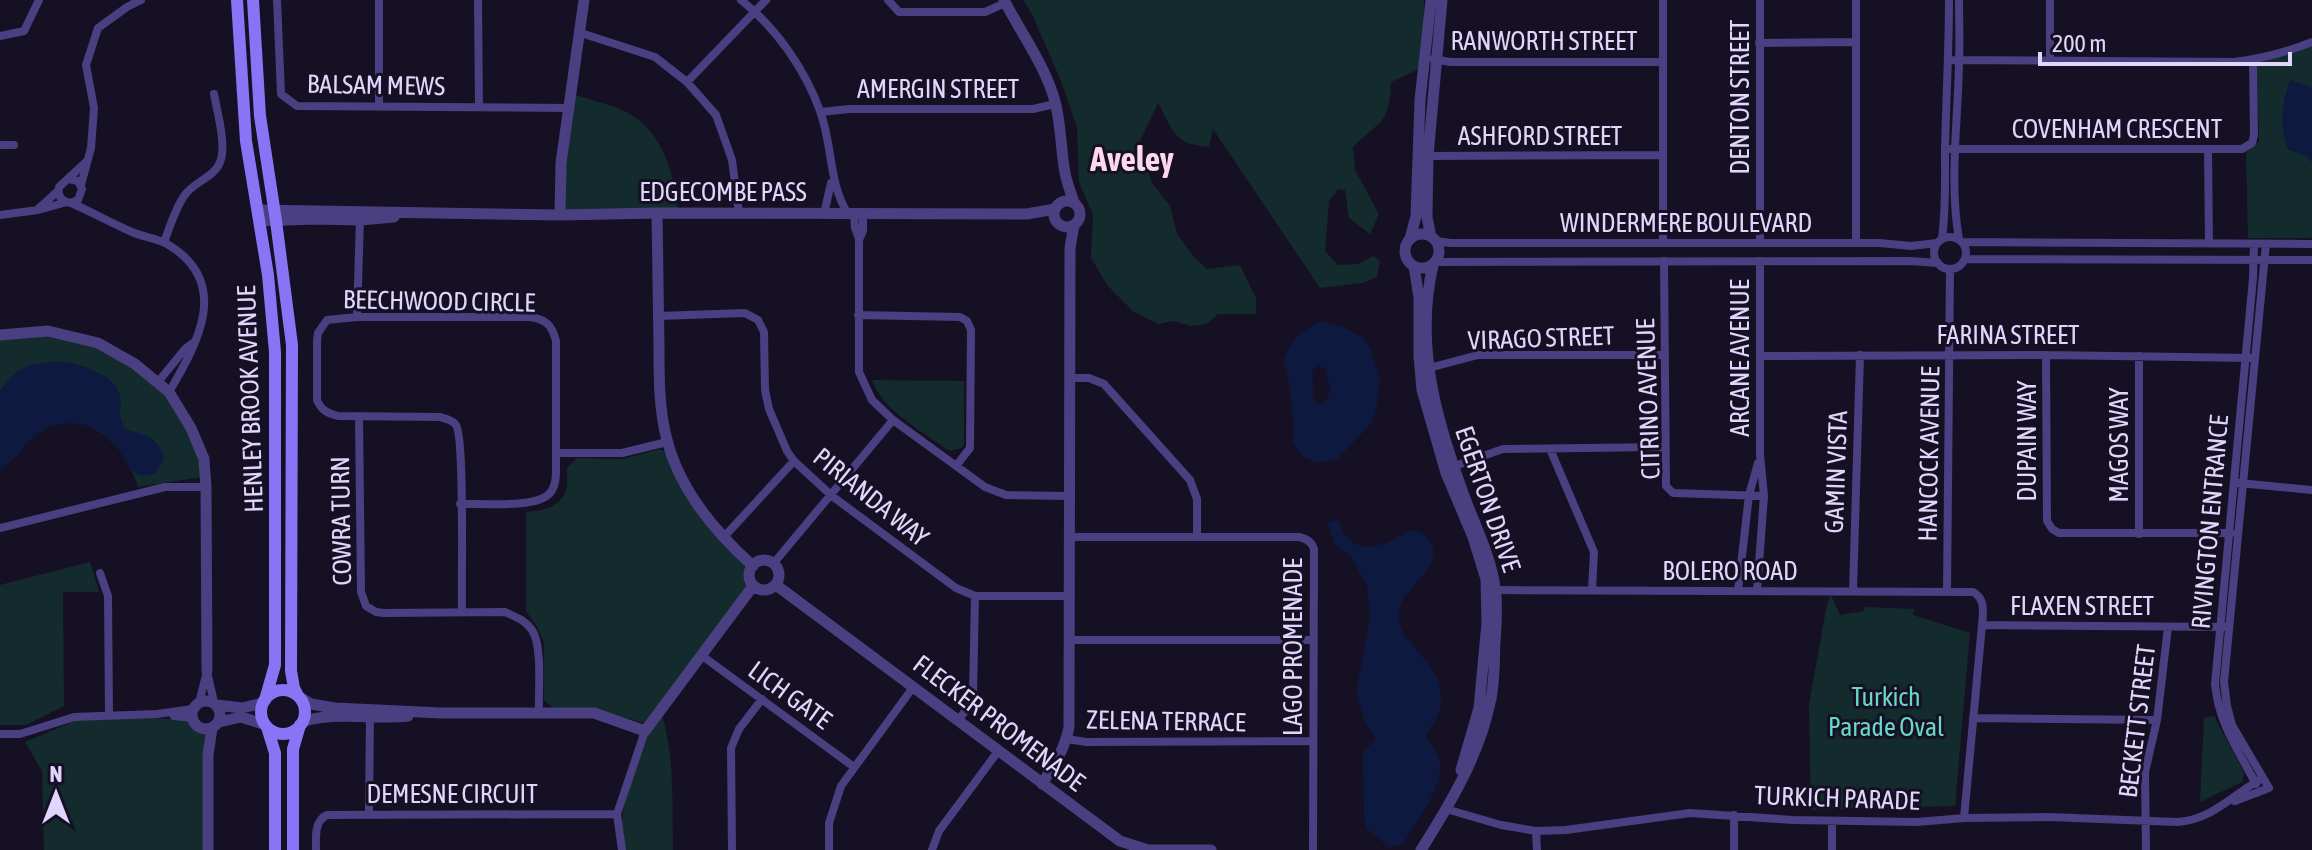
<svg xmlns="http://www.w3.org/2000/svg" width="2312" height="850" font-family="'Asap Condensed',sans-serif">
	<rect width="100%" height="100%" fill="#161024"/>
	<path fill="#142b2e" d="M1023,0H1424V41L1419,69L1391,82C1390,124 1380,120 1353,147L1355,170L1379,214L1370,234L1349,218L1345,190L1338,189L1329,201L1325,251L1338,265L1358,264L1373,256L1380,261L1377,277L1362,283L1320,288L1213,129L1209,147C1173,144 1173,130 1158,103L1138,145L1152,183L1170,206L1177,234L1193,256L1207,269L1240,265L1256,298V314H1218L1207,324L1191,326L1173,321L1159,324L1134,312L1108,286L1091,258L1093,215L1079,182L1077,127L1061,81L1032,14Z
		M2312,46V238H2248L2246,152L2259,141L2257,62Z
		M572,94C587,99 605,103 620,109C661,126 674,171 678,212L559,211Z
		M53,336L94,345L143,372L173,404L195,443L202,477L138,487C126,446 86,403 41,431C25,441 17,461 0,469V340Z
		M872,380L964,381V443L962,448L950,451L942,446C917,428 883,410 872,380Z
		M660,449L668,453L744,563L749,585L647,724L594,709H554L544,700V642L536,625L526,611V512C542,511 560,508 566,490C568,484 567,474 567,468L577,458L622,459Z
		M90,562L99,592H63L64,706L26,725H0V585Z
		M1831,595L1840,615L1864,611L1865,607L1914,609L1913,615L1970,633L1955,806L1811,810L1809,704L1827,604Z
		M661,712C675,756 672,804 673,850H622C622,838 621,824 623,812C629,778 641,740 661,712Z
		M2214,716L2244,773L2242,782L2200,802L2204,718Z
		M107,717L181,719L196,722L205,730V850H44L42,771L25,742L77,720Z"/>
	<path fill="#0e1940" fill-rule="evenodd" d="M2290,80L2312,87V162L2304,155L2288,150C2279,123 2281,107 2290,80Z
		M1320,321L1342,327L1364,338L1373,356L1380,379L1377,404L1371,424L1338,458L1318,463L1304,457L1293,442V418L1289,384L1283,361L1290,346L1300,333ZM1318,365L1325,369L1331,390L1324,403H1316C1311,394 1314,382 1312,371Z
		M60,361C80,364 116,374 120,396C123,411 116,409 124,428C145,436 158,435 164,459L156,473C148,476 139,477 133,471C126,464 121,452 115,444C99,424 71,418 47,428C27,436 19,460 0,469V390L14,374L29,365Z
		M1338,520C1352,559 1381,549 1409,530C1417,531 1425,533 1430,541C1446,568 1402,586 1399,611C1394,645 1441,657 1441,697C1441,703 1441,710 1438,715C1435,723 1428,729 1425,737C1430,743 1436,751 1439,759C1447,783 1414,825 1402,846L1397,845L1389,847L1367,829L1364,819L1363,752L1376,739L1365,722L1356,694L1370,615L1367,585L1350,556L1335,544L1327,523Z"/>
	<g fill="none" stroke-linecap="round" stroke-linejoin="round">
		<path stroke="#4a3f80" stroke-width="8" d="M277,0L281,94L297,106L569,108
			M379,0V106
			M478,0L479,106
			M741,0C776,28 805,69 820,111C833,145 828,182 848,214
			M888,0L899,12H985L1005,3
			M1663,0V243
			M1856,0V243
			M1959,0C1959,21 1960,42 1959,63C1958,121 1949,182 1959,239
			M581,33L655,57L687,82L716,115L732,160L739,213
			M0,36L24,31L39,0
			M1759,43L1856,42
			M1433,59L1450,62H1663
			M1950,60L2234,62C2261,59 2287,52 2312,42
			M2050,61V0
			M687,82L766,0
			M821,112L849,109H1033L1055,104
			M0,145H14
			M1945,149H2242L2252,143L2254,135L2253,60
			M2208,149L2209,244
			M1426,156L1663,155
			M69,179L78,181L82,189L78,200L71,203C62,202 57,196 59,187L86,162
			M81,185L91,148L94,108L86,65L98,28L127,7L141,0
			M71,203C92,212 111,223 132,232C143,237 156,238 167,244C232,282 198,343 169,392
			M38,209L58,191
			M824,214L831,183
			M854,214L855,228L859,239
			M863,214V231L859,240V372L872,400L893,420L985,487L1006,495L1069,496
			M0,215L38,210L67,202
			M1934 253a16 16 0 1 1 32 0a16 16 0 1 1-32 0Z
			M1942,239C1946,209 1945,180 1945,151C1946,100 1949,51 1949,0
			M1435,241L1451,243H1880L1911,246L1937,243
			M164,242C170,227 175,209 184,196C193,182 215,177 220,162C227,146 217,111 214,94
			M1963,242L2312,244
			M1760,243V0
			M2254,244L2253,278L2215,684C2219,724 2238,750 2256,784
			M1965,259L2312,260
			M1664,261L1666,486L1673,493L1764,496
			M1435,262L1910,261L1938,263
			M858,315L960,317L967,321L971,330L970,448L956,466
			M658,316L745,313L758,320L764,332L765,390L769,409L787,451L794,461L832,496L956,588L975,596H1069
			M357,317L360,218
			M2046,355L2047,521L2052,529L2059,533H2231
			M1760,356L2046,355L2251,358
			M2139,356V534
			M1425,369L1478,355H1665
			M1070,378H1089L1104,384L1190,480L1197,499V537
			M158,382L185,349L193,343
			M359,416L361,592L366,606L376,612L384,613L505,612C516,617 525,620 532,630C543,647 538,692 539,713
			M1550,449L1594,552L1592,590
			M556,453H622L667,442
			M1449,468L1503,449L1664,447
			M2239,483L2312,490
			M460,504C482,503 536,509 550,493C556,486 556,476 556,467V341C552,325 546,319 529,317H357L327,320L318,333L317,341V400C321,410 327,413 338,416L440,417C446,419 453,420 456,425C465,438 461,586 462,612
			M0,528L165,487H206
			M1069,537H1299C1307,539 1311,541 1314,549L1313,850
			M723,538L794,461
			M773,564L893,420
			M100,573L108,596L109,714
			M1491,590L1973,592C1986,599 1983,613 1982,625L1964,818
			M1738,591L1749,495L1758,463
			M1757,591L1764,496L1760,455V261
			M1853,591L1860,355
			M1947,592L1950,269
			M1982,625L2226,627
			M1069,640H1314
			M701,655L854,767
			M208,676L214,702
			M199,703L207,671
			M174,716L193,718
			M1973,718L2157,720
			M959,719L970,705L973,694L975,596
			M0,734H20L74,717L157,714L193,709
			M1067,739L1086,742L1313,741
			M2235,801L2269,788L2232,725L2227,706L2224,682L2266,244
			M1446,809L1501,825L1536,831L1566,830L1690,813L1793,820L1917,822L1964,818L2049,817L2177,822C2213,820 2234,793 2263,778
			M369,814L370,713
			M1832,821V850
			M1536,831L1537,850
			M316,850C316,837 314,821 327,815L617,814
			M622,850L617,814L645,731
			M732,850L731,748L739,729L762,699
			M829,850V823L841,786L914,686
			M932,850L939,831L999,750
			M1734,850V815
			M2146,850L2145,772L2157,720L2168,627"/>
		<path stroke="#4a3f80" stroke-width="11" d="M1004,0C1022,35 1046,66 1056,105C1061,128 1061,150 1065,173C1067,183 1071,193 1074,203
			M1054 214a13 13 0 1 1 26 0a13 13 0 1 1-26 0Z
			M257,210L560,215L657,213L1027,214L1055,209
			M657,213C658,258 658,303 659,348C659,379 659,410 667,440C680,491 715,532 753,566
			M560,215L561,163L584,0
			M259,221L316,219L360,220L394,217
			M1405 251a17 17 0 1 1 34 0a17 17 0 1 1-34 0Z
			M1431,237L1427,217L1428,156L1442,0
			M1410,239L1416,216L1420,100L1431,0
			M1414,266L1419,298V356L1422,390L1446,473L1473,537L1486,579L1487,623L1479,708L1461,770
			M0,335L48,331L98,343L135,364L169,392L191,428L204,459L206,487L207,671
			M749 575a15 15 0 1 1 30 0a15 15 0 1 1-30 0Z
			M776,585L1120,841L1148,850H1211
			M301,698L311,704L335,708L441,713H594L645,731L753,586
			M192 715a14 14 0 1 1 28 0a14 14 0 1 1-28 0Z
			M217,705L242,708L263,703
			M219,722L241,717L266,725
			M302,722C333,711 375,720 408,716
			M1042,784C1054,765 1065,749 1069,727L1070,248L1074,225
			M208,850V755L212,728
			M1421,850C1450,804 1479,756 1490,703C1495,683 1494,662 1495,642C1496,624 1498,605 1495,587C1490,553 1473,522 1462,490C1435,416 1415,343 1433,265"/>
		<path stroke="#8874f5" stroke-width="12" d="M237,0L246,141L268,275L275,352V665L265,700
			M253,0L260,116L276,221L292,345L291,671L294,688L298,696
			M261 712a22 22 0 1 1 44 0a22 22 0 1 1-44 0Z
			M267,727L275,753V850
			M293,850V749L300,725"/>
	</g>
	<g text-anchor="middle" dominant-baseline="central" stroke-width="6" stroke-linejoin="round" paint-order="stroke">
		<g font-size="26" fill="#e0d6fc" stroke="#161024">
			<text x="1544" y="41">RANWORTH STREET</text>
			<text transform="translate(376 85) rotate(1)">BALSAM MEWS</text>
			<text x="938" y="89">AMERGIN STREET</text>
			<text transform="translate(1740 97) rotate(-90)">DENTON STREET</text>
			<text x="2117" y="129">COVENHAM CRESCENT</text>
			<text x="1540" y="136">ASHFORD STREET</text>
			<text x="723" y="192">EDGECOMBE PASS</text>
			<text x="1686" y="223">WINDERMERE BOULEVARD</text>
			<text transform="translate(439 301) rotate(1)">BEECHWOOD CIRCLE</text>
			<text x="2008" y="335">FARINA STREET</text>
			<text transform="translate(1541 338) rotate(-2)">VIRAGO STREET</text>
			<text transform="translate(1740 358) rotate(-90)">ARCANE AVENUE</text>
			<text transform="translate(250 399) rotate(-92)">HENLEY BROOK AVENUE</text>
			<text transform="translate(1648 399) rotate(-92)">CITRINO AVENUE</text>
			<text transform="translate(2027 441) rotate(-90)">DUPAIN WAY</text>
			<text transform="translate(2119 445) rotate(-90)">MAGOS WAY</text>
			<text transform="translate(1929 454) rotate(-89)">HANCOCK AVENUE</text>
			<text transform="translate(1836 472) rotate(-88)">GAMIN VISTA</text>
			<text transform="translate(871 497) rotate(39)">PIRIANDA WAY</text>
			<text transform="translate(1488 499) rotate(71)">EGERTON DRIVE</text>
			<text transform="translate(341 521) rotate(-91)">COWRA TURN</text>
			<text transform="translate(2210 522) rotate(-85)">RIVINGTON ENTRANCE</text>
			<text x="1730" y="571">BOLERO ROAD</text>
			<text x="2082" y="606">FLAXEN STREET</text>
			<text transform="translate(1293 647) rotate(-90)">LAGO PROMENADE</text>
			<text transform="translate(790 695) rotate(36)">LICH GATE</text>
			<text transform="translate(1166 721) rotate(1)">ZELENA TERRACE</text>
			<text transform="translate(2137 721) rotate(-83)">BECKETT STREET</text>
			<text transform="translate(999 723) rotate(37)">FLECKER PROMENADE</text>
			<text x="452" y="794">DEMESNE CIRCUIT</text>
			<text transform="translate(1837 798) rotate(2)">TURKICH PARADE</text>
		</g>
		<g font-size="26" fill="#67d7ca" stroke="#161024">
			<text x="1886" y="697">Turkich<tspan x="1886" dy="30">Parade Oval</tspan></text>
		</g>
		<g font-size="34" font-weight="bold" fill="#fcd8ea" stroke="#161024">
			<text x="1132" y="158">Aveley</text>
		</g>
	</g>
	<g transform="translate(56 794)" stroke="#161024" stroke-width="6" paint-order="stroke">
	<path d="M0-6L14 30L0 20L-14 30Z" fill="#e0d6fc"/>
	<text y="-12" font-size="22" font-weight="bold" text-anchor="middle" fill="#e0d6fc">N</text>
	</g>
	<path d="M2040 52v12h250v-12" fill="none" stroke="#e0d6fc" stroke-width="4"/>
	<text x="2052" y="52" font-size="24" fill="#e0d6fc" stroke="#161024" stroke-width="6" paint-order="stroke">200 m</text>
</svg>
